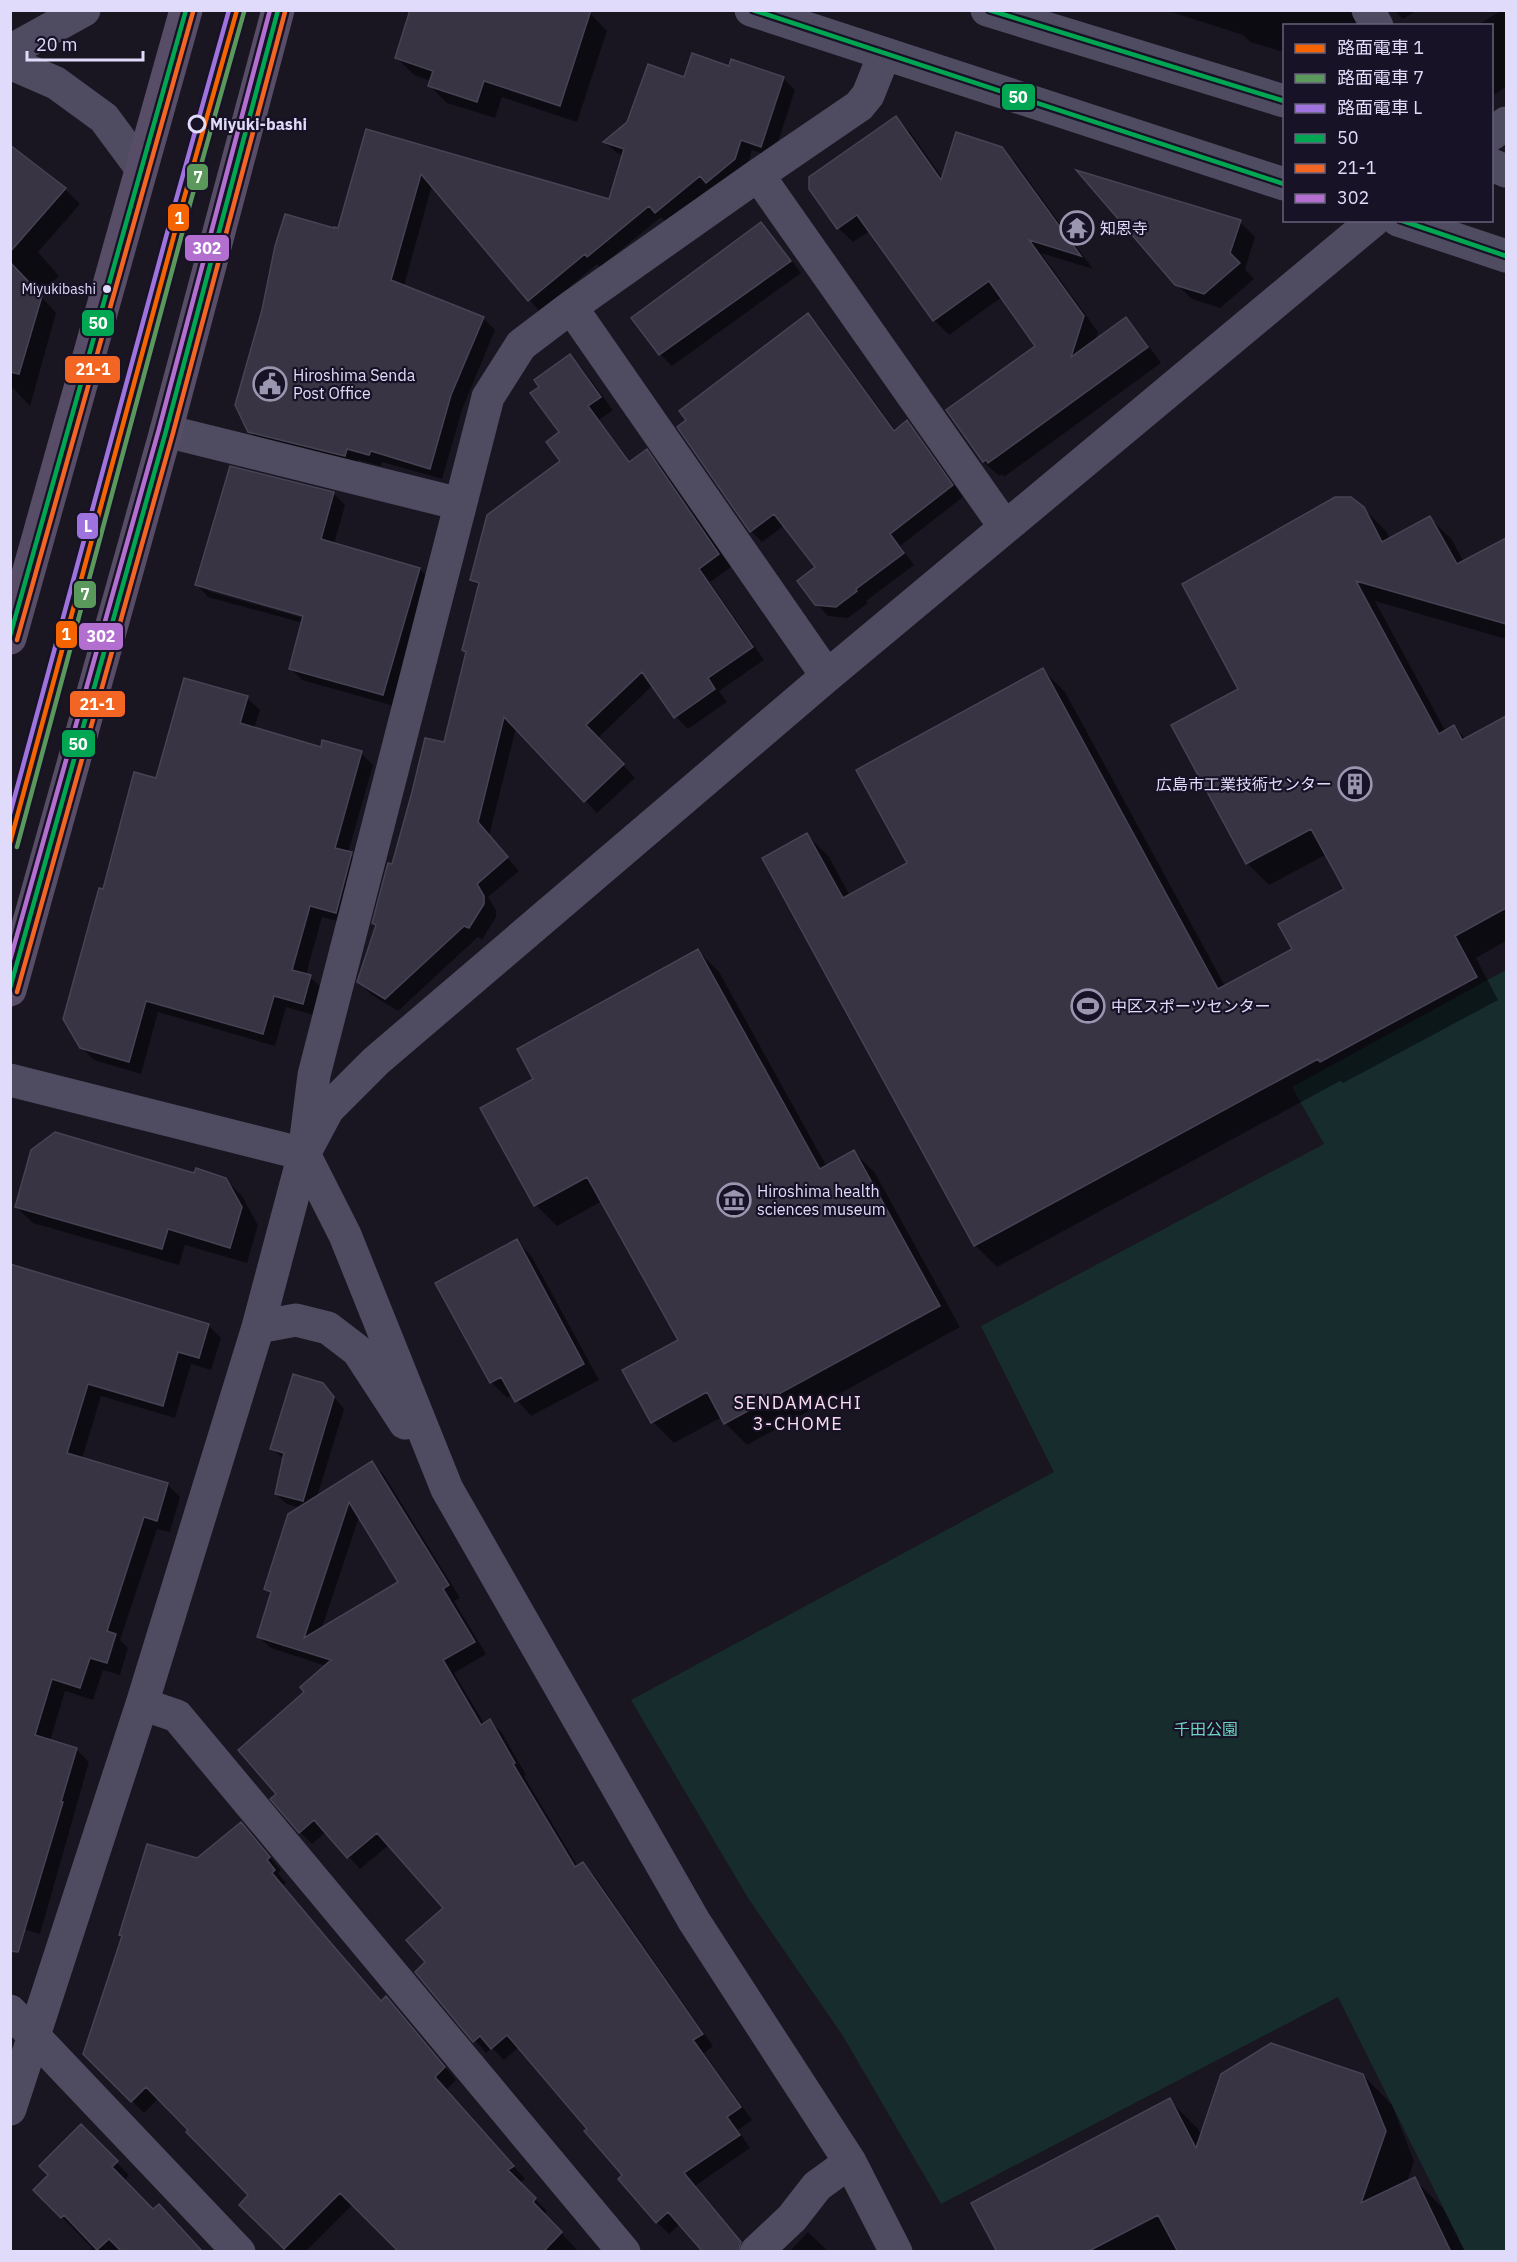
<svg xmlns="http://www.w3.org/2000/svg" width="1517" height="2262" font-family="'IBM Plex Sans','Noto Sans JP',sans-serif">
	<rect width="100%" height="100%" fill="#191622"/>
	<path fill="#162c2d" d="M1506,970V2251H1465L1338,1997L941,2204L843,2036L748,1898L631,1700L1054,1472L981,1326L1324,1144L1292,1087Z"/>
	<path fill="#0007" fill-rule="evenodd" d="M1165,10H1372L1364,26H1284V52L1250,42L1243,35Z
		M1394,10H1418L1403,19Z
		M1502,10H1506V87L1492,96V26H1476Z
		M590,13L607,31L577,122L502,97L495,118L447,103L430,86L431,81L414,75L396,57Z
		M730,68L783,78L795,90L773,157L752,150L746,171L718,194L712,187L668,224L661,217L600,267L597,264L540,312L432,185L404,286L483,318L495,330L463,407L442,479L382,462L381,466L358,460L356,467L261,443L249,431L339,230L367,131L610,201L624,156L617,153L605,142L685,79Z
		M896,118L911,133L943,179L1001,148L1016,163L1093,269L1041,253L1098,332L1095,342L1126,319L1140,334L1161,363L1004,477L1002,474L999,476L984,462L948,410L1038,346L1002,297L949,335L934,320L870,231L853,242L838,228Z
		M10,147L65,189L80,204L38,252L59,276L39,294L56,313L30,406L13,388L10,390Z
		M1240,222L1255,237L1245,269L1254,279L1220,308L1192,299L1176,284Z
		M761,224L772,235L801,273L672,366L660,354L633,318Z
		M808,315L819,326L896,431L907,422L918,434L963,497L900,546L914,565L866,601L868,603L848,618L828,616L817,604L818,567L785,525L762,542L751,531Z
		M569,356L582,368L613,410L599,420L631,463L647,451L659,464L731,567L710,582L764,660L719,691L727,702L688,729L676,717L653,685L598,738L635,778L597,813L516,728L489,836L519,871L488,897L496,910V917L482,940L478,937L398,1011L372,995L359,982L377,926L374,923L393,866L445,744L467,654L464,650L480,588L472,580L562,461L561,433L541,387Z
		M231,468L334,494L345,505L334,544L420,569L431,581L394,706L302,680L290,668L303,623L208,597L197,585ZM208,588L311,617L310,620L208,591Z
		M1363,508L1386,531L1390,539L1430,518L1452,540L1464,562L1506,541V639L1375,601L1446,732L1454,727L1466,739L1506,716V941L1476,958L1498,1000L1343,1083L1340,1081L997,1267L975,1245L764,859L807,835L829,857L850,896L909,864L1043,670L1065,692L1225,986L1294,950L1346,890L1327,854L1269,885L1247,863L1240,689Z
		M247,698L260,710L254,729L322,749L361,753L373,765L348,853L363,866L348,924L322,917L306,975L310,977L323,989L316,1016L286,1007L275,1046L158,1012L141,1074L94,1060L81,1047L104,891L157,780Z
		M698,951L719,972L827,1167L854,1152L875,1173L960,1327L747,1445L726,1424L722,1417L674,1443L653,1422L680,1341L602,1201L557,1226L536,1205L535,1079Z
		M196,1174L225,1179L242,1196L258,1225L247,1263L185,1245L179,1265L33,1223L16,1207Z
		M517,1241L532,1257L599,1380L531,1416L513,1395L507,1398L491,1382L438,1284Z
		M10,1265L208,1325L221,1338L211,1370L191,1364L175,1418L101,1396L82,1459L167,1484L180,1497L170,1532L157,1529L120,1640L128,1648L120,1675L103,1670L93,1700L65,1691L50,1741L76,1749L89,1762L40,1934L10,1925Z
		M323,1384L344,1409L317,1497L372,1463L384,1475L460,1598L454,1601L486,1654L454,1673L485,1725L490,1721L502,1733L526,1775L524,1776L578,1867L583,1864L595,1876L713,2046L704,2053L752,2120L738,2130L750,2148L695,2186L749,2252H705L680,2224L669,2234L657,2222L589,2129L519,2047L504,2060L492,2048L486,2053L417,1972L427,1963L445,1908L389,1845L360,1869L326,1832L312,1844L300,1832L278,1794L307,1692L326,1666L271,1648L258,1636L272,1595L265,1589L301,1508L287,1504L276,1494L284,1459L272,1449ZM359,1517L400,1582L322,1628Z
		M241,1824L281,1870L278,1873L286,1883L283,1885L341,1956L382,2002L386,1998L398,2010L456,2080L446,2090L525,2179L519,2183L547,2211L544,2215L579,2252H397L399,2249L353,2204L305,2252H288L241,2205L250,2195L159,2098L144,2113L85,2053L197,1860Z
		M1363,2075L1392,2105L1414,2161L1407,2182L1414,2179L1443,2208L1465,2252H1179L1178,2249L1172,2252H999L1169,2100L1198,2129L1202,2135Z
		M81,2126L129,2175L124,2181L153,2211L202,2252H89L92,2248L35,2190L50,2175Z
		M808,2232L829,2252H789Z"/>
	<path fill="#383443" stroke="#464354" stroke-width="1.5" fill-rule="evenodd" d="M410,10H591L560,106L484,81L477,102L428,86L433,71L395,58Z
		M692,53L729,66L731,59L784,77L761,147L741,140L735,159L706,183L700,176L655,213L649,206L587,257L585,254L528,301L421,174L391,280L484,317L451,395L430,469L371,451L369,455L347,449L345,456L248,432L235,405L262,310L275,246L285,214L334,228V227L338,228L366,129L609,199L624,149L603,142L627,122L648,64L684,77Z
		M896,116L941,180L956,132L1002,147L1081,256L1029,240L1084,316L1071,357L1126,317L1148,347L988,463L986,460L983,462L946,410L1035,346L989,281L933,321L857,215L837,229L809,189V177Z
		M10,145L66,188L10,252Z
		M1076,170L1241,220L1230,253L1240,263L1204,294L1175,285Z
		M761,222L791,261L659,355L631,318Z
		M10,262L42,296L19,374L10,372Z
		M808,313L894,431L907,420L953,485L890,534L904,553L856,589L857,591L836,607L815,605L797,581L815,567L774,514L750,532L677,427L686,420L679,411Z
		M570,354L601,397L588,406L629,462L647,449L719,554L699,569L753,647L708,678L715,689L674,718L642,672L586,725L624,764L584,802L504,717L478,822L508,857L477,884L484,896V904L469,928L464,926L385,999L357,982L376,925L372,923L388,863L392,864L412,792L425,738L444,742L466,652L462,650L479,583L470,580L487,515L560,461L546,442L559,432L530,393L539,387L534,380Z
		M230,466L334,492L321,539L420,568L383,695L289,669L303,616L195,585Z
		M1335,497H1351L1364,507L1382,542L1430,516L1457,564L1506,538V624L1356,581L1439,734L1454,725L1462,740L1506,716V908L1455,936L1477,977L1320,1062L1318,1059L974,1246L762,858L807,833L843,898L907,863L856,770L1043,668L1218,989L1292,949L1278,924L1344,889L1311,829L1246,864L1171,725L1238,689L1182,584Z
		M184,678L248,696L240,723L321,747L322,740L362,751L335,848L352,852L336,913L310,906L292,970L311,975L303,1004L274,996L263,1034L146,1001L129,1062L80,1048L63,1019L99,888L103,889L134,772L156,778Z
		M698,949L820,1169L854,1150L940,1306L724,1424L707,1392L651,1423L622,1370L678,1340L587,1177L534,1206L480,1108L533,1079L517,1049Z
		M55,1132L194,1173L196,1168L226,1178L242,1207L230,1248L168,1229L162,1249L15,1207L31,1150Z
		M517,1239L584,1364L515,1402L501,1377L490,1383L435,1283Z
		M10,1264L209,1324L199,1358L178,1352L163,1406L88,1384L67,1453L168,1483L157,1521L144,1517L107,1631L116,1634L107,1663L90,1658L80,1688L52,1679L35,1735L77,1748L61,1802H63L18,1952L10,1951Z
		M293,1374L323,1383L334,1397L303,1501L275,1494L284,1453L270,1449Z
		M372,1461L449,1585L443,1589L475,1642L443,1660L481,1725L490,1719L515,1763L513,1764L575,1867L583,1862L703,2034L693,2040L741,2107L727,2117L740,2135L684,2173L741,2242L738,2252H703L668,2212L656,2223L618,2179L622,2175L584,2131L587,2129L507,2035L491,2049L480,2036L473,2042L415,1972L425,1962L406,1940L443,1908L377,1833L347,1858L314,1820L299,1833L270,1799L276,1794L238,1750L304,1692L300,1687L331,1660L257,1637L271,1592L264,1589L288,1514ZM349,1502L398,1582L304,1638Z
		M241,1822L270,1857L267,1860L275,1870L272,1873L330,1942L381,2001L386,1996L445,2067L435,2077L514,2166L508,2170L536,2198L533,2202L562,2232L543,2252H399L340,2193L284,2249L239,2205L248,2195L186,2132L188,2130L146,2087L131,2102L83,2054L122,1936L119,1935L147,1844L197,1858Z
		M1271,2043L1363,2074L1386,2131L1361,2203L1415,2177L1451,2252H1178L1158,2215L1087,2252H997L971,2203L1170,2098L1196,2148L1221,2074Z
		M81,2124L118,2161L112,2167L153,2209L159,2204L203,2252H122L109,2239L97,2250L64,2215L61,2218L33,2190L48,2175L39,2166Z"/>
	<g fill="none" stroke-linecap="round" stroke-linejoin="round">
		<path stroke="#4f4c61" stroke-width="33" d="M751,10L1284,184
			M987,10L1284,101
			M1368,10L1377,26
			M10,51L84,10
			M10,63L56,83L104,118L141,168
			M1492,134L1506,123
			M1492,165L1506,171
			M758,175L1005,527
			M1398,220L1506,256
			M571,307L827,676
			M166,431L460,504
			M10,1080L304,1154
			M258,1327L296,1320L328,1328L358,1351L405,1423
			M142,1704L177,1716L624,2252
			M10,2011L239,2252
			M10,2109L142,1704L258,1327L304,1154L314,1075L488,397L521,345L571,307L758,175L859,106L868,95L884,55
			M756,2252L792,2218L817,2186L850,2162
			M896,2252L850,2162L694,1921L447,1489L345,1235L304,1154L328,1109L376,1061L827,676L1374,220"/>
		<path stroke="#574d66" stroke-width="33" d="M10,638L186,10
			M10,990L166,431L278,10"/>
		<g stroke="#171226" stroke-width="9">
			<path id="bus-1" d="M753,10L1284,184
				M989,10L1284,101
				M1400,220L1506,256
				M10,636L186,10
				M10,988L166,431L278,10"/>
		</g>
		<g stroke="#171226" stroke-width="9">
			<path id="bus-2" d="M17,640L193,12
				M17,992L173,433L285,12"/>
		</g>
		<g stroke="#171226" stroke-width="9">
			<path id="bus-3" d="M10,960L159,429L270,10"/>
		</g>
		<use href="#bus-1" stroke="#00a651" stroke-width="4.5"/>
		<use href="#bus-2" stroke="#f26522" stroke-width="4.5"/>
		<use href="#bus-3" stroke="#b36fd0" stroke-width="4.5"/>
		<g stroke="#171226" stroke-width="9">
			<path id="tram-1" d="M10,843L183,202L237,10"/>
		</g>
		<g stroke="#171226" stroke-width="9">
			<path id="tram-2" d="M17,847L190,204L244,12"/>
		</g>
		<g stroke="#171226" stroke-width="9">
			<path id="tram-3" d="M10,814L176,200L229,10"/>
		</g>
		<use href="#tram-1" stroke="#f56400" stroke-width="4.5"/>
		<use href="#tram-2" stroke="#5b985b" stroke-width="4.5"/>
		<use href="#tram-3" stroke="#9e73de" stroke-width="4.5"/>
	</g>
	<defs>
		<g id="temple-ring" transform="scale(1.725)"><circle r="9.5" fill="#171226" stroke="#9a96af" stroke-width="1.5"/><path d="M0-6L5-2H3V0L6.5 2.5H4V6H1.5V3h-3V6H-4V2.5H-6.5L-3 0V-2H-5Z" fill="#9a96af"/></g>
		<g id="civic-ring" transform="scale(1.725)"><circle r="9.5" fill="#171226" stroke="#9a96af" stroke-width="1.5"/><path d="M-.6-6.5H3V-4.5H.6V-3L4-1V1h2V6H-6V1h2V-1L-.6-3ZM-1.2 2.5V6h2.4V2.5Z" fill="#9a96af"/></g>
		<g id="building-ring" transform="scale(1.725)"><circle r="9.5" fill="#171226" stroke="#9a96af" stroke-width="1.5"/><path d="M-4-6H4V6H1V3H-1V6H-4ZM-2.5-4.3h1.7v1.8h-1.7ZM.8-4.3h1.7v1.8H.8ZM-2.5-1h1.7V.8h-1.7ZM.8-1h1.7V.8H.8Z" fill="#9a96af"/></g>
		<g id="stadium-ring" transform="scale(1.725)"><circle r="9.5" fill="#171226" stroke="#9a96af" stroke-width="1.5"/><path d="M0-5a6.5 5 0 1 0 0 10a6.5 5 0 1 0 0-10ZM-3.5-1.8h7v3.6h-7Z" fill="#9a96af"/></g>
		<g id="museum-ring" transform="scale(1.725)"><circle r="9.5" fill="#171226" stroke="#9a96af" stroke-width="1.5"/><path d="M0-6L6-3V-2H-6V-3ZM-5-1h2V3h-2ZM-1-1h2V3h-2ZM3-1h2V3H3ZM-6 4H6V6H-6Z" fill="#9a96af"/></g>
	</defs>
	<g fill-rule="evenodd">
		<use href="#temple-ring" x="1077" y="228"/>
		<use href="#civic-ring" x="270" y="384"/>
		<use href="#building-ring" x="1355" y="784"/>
		<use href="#stadium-ring" x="1088" y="1006"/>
		<use href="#museum-ring" x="734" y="1200"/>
	</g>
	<circle fill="#171226" stroke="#e0dbfb" stroke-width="3" cx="197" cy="124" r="8"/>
	<circle fill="#e0dbfb" stroke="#171226" stroke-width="2" cx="107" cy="289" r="5"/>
	<g text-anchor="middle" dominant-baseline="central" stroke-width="4.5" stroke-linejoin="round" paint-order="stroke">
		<g font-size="14" fill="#e0dbfb" stroke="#171226" text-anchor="end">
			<text x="96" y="289">Miyukibashi</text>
		</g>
		<g font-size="16" font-weight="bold" fill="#e0dbfb" stroke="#171226" text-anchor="start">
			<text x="210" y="124">Miyuki-bashi</text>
		</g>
		<g font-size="16" fill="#e0dbfb" stroke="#171226" text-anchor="start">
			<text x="1100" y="228">知恩寺</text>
			<text x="293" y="375">Hiroshima Senda<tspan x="293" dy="18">Post Office</tspan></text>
			<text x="1332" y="784" text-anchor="end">広島市工業技術センター</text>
			<text x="1111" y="1006">中区スポーツセンター</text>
			<text x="757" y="1191">Hiroshima health<tspan x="757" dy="18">sciences museum</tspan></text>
		</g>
		<g font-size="16" fill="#6ed4c0" stroke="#171226">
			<text x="1206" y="1729">千田公園</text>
		</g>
		<g font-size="18" letter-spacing="1.5" fill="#fbddef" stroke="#171226">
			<text x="798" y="1402">SENDAMACHI<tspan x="798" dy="21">3-CHOME</tspan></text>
		</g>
	</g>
	<g stroke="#171226" stroke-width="2">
		<rect x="1001" y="83" width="35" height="28" rx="6" fill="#00a651"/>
		<rect x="186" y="163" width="23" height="28" rx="6" fill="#5b985b"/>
		<rect x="167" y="203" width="23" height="29" rx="6" fill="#f56400"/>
		<rect x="184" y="234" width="46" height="28" rx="6" fill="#b36fd0"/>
		<rect x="81" y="309" width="34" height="28" rx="6" fill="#00a651"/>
		<rect x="64" y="355" width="57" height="29" rx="6" fill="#f26522"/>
		<rect x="76" y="512" width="23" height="28" rx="6" fill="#9e73de"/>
		<rect x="73" y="580" width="24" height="29" rx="6" fill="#5b985b"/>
		<rect x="55" y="620" width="23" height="29" rx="6" fill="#f56400"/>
		<rect x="78" y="622" width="46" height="29" rx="6" fill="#b36fd0"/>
		<rect x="69" y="690" width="57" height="28" rx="6" fill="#f26522"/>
		<rect x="61" y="729" width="35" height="29" rx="6" fill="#00a651"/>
	</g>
	<g font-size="16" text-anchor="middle" font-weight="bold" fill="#fff">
		<text x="1018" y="103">50</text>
		<text x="198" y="183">7</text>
		<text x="179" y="224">1</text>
		<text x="207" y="254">302</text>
		<text x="98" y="329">50</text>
		<text x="93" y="375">21-1</text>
		<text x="88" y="532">L</text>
		<text x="85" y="600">7</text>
		<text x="66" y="640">1</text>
		<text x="101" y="642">302</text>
		<text x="97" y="710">21-1</text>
		<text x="78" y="750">50</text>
	</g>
	<rect width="1517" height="2262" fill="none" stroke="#e0dbfb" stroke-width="24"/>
	<rect x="1283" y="24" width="210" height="198" fill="#171226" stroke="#67627b" stroke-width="1.5"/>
	<rect x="1295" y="44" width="30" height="9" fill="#f56400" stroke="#67627b" stroke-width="1.5"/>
	<text x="1337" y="54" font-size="18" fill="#e0dbfb">路面電車 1</text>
	<rect x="1295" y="74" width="30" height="9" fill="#5b985b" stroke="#67627b" stroke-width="1.5"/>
	<text x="1337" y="84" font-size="18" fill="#e0dbfb">路面電車 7</text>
	<rect x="1295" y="104" width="30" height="9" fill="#9e73de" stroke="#67627b" stroke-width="1.5"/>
	<text x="1337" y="114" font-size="18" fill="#e0dbfb">路面電車 L</text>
	<rect x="1295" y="134" width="30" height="9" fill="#00a651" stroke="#67627b" stroke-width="1.5"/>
	<text x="1337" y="144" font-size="18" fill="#e0dbfb">50</text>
	<rect x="1295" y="164" width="30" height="9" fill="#f26522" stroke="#67627b" stroke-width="1.5"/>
	<text x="1337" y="174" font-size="18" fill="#e0dbfb">21-1</text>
	<rect x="1295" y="194" width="30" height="9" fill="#b36fd0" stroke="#67627b" stroke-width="1.5"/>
	<text x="1337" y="204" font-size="18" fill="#e0dbfb">302</text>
	<path d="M27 51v9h116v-9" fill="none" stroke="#e0dbfb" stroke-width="3"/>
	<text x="36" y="51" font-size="18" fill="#e0dbfb" stroke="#171226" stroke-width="4.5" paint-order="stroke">20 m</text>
</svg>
